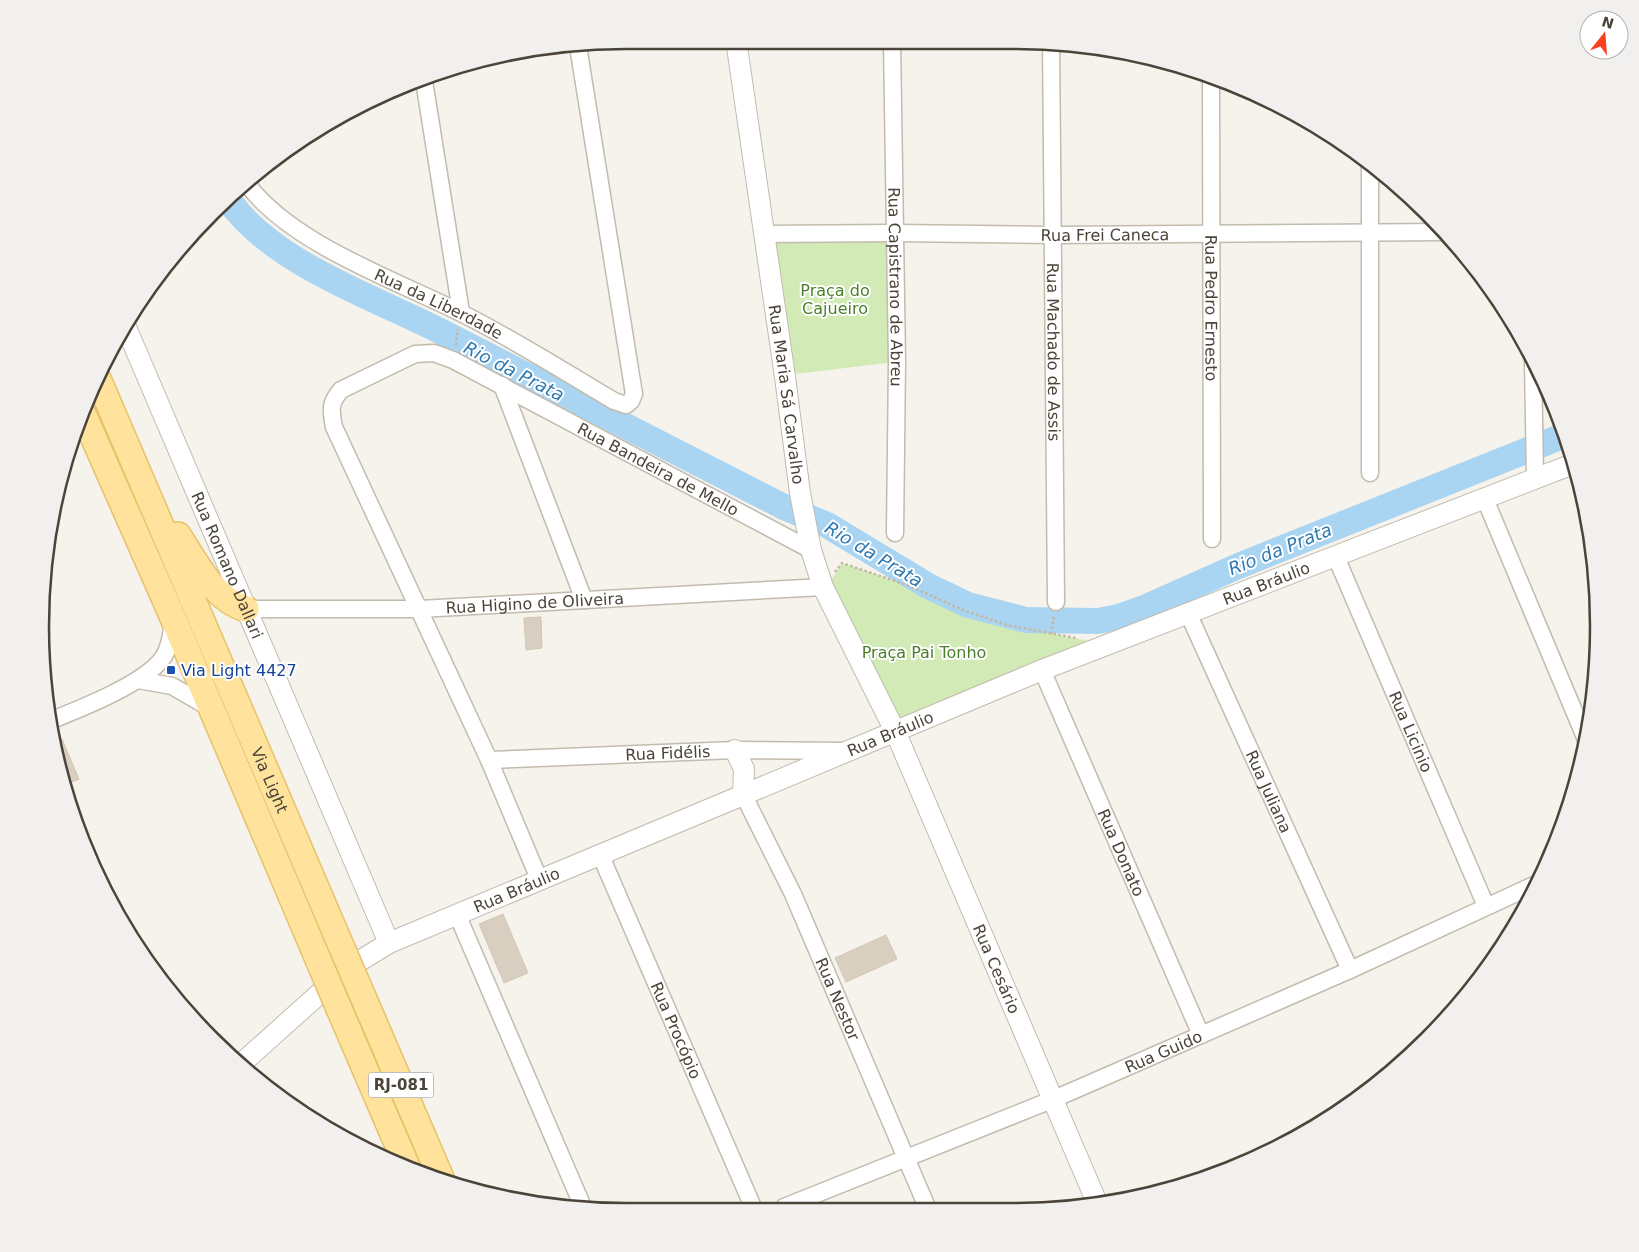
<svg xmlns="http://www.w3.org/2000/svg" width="1639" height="1252" font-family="'DejaVu Sans',sans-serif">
	<rect width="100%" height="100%" fill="#f6f3ec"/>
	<path fill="#d2eab5" d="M894,234L895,362L787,375L767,236Z
		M842,563L907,585L963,610L1007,625L1099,643L897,720L829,584Z"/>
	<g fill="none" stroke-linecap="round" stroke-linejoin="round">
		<path stroke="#a9d4f2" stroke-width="26" d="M228,199C271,263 376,298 444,333C557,391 670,449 784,507L827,525L928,586L968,605L1026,620L1098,621L1119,617L1144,608L1236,567L1565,435"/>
	</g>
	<path fill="#d8cfc1" stroke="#d3c7b4" d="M541,617L542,648L526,650L524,618Z
		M62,739L79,779L65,785L56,740Z
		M503,914L528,973L504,983L479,924Z
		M886,935L897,959L846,982L835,958Z"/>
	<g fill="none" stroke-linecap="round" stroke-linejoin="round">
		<g stroke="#c2bbae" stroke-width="19">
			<g id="minor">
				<path id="s1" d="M892,41L897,362L895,533"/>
				<path id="s2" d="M1051,41L1056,602"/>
				<path id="s3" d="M1211,77L1212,539"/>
				<path d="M424,81L461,312"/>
				<path d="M1370,161V473"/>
				<path id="s4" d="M247,184C292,244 393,279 459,312C512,338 563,371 614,401L626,405L631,401L634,394L578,46"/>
				<path id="s5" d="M764,234L895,233L1053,235L1446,232"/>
				<path d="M1533,361L1535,478"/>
				<path d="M502,385L584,600"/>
				<path d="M1485,499L1587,742"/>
				<path id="s6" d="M1336,557L1486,906"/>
				<path id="s7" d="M246,609H420L823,587"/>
				<path id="s8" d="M1188,613L1350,970"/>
				<path id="s9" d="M1042,670L1201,1035"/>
				<path d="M138,680L172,686L210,708"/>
				<path d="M52,720C82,708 143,684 162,659C170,648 171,635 173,622"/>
				<path id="s10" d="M489,760L735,750L844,751"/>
				<path id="s11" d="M743,794L793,894L927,1207"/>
				<path id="s12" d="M600,854L753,1207"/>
				<path id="s13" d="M539,879L489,760L334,427C331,410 329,404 341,390L415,354L434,353L453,360L811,550"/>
				<path d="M457,914L583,1207"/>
				<path id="s14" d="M784,1207L1054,1099L1350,970L1536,884"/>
			</g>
		</g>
		<g stroke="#c2bbae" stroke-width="22">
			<g id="tertiary">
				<path id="s15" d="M736,40L785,377L800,493L811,550L823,587L895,731L1098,1205"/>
				<path id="s16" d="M125,325L389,943"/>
				<path d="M735,750L744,769L743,794"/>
				<path id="s17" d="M241,1064L348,968L389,943L1042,670L1573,464"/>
			</g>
		</g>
		<g stroke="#e6c16a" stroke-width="28">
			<g id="primary">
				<path id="s18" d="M99,381L342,948"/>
				<path d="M84,416L170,611L320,964"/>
				<path d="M178,535C196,562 213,599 246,609"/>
				<path d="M361,992L441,1178"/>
				<path d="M340,1011L408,1169"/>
			</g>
		</g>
		<path stroke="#c4b79f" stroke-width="2.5" stroke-dasharray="2.5 2.5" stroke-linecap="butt" d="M456,345L458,329
			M835,572L842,563L907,585L963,610L1007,625L1076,638
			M1051,634L1054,616"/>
		<use href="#minor" stroke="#fff" stroke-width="16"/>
		<use href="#tertiary" stroke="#fff" stroke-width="20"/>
		<use href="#primary" stroke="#ffe39c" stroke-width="25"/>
		<g stroke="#e6c16a" stroke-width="28" stroke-linecap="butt">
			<path id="primary-bridge" d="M342,948L361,992
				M320,964L340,1011"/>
		</g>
		<use href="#primary-bridge" stroke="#ffe39c" stroke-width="25"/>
	</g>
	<rect fill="#1a4fb4" stroke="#fff" stroke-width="2" x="166" y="665" width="10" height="10" rx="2.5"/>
	<g text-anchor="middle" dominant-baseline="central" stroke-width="4" stroke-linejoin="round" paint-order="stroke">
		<rect fill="#fff" stroke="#817c74" stroke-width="1" x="368.5" y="1072.5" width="65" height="25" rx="4"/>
		<g font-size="15" font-weight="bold" fill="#4b4439">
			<text x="401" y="1085">RJ-081</text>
		</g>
		<g font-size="16" fill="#4b4439" stroke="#fff">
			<text stroke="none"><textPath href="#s5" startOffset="341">Rua Frei Caneca</textPath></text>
			<text stroke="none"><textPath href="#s1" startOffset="246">Rua Capistrano de Abreu</textPath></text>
			<text stroke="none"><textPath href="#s4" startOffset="228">Rua da Liberdade</textPath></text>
			<text stroke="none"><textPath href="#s3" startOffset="231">Rua Pedro Ernesto</textPath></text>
			<text stroke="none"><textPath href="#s2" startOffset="311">Rua Machado de Assis</textPath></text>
			<text stroke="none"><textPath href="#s15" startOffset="358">Rua Maria Sá Carvalho</textPath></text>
			<text stroke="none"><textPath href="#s13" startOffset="890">Rua Bandeira de Mello</textPath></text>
			<text stroke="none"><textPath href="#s16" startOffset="261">Rua Romano Dallari</textPath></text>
			<text stroke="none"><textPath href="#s17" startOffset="1140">Rua Bráulio</textPath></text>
			<text stroke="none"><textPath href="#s7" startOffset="289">Rua Higino de Oliveira</textPath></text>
			<text stroke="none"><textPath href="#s6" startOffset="190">Rua Licinio</textPath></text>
			<text stroke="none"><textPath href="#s17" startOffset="735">Rua Bráulio</textPath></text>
			<text stroke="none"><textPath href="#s10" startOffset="179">Rua Fidélis</textPath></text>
			<text stroke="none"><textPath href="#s18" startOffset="434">Via Light</textPath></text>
			<text stroke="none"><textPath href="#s8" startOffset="196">Rua Juliana</textPath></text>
			<text stroke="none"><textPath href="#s9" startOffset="199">Rua Donato</textPath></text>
			<text stroke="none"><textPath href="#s17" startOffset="330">Rua Bráulio</textPath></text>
			<text stroke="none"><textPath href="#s15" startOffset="974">Rua Cesário</textPath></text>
			<text stroke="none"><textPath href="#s11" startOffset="226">Rua Nestor</textPath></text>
			<text stroke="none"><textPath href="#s12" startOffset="192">Rua Procópio</textPath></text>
			<text stroke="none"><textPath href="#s14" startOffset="410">Rua Guido</textPath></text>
		</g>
		<g font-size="16" fill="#4a7f2a" stroke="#fff">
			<text x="835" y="290">Praça do<tspan x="835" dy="18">Cajueiro</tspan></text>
			<text x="924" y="652">Praça Pai Tonho</text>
		</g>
		<g font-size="16" fill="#164399" stroke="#fff" text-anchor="start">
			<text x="181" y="670">Via Light 4427</text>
		</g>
		<g font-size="18" font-style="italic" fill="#2e7ab2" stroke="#fff">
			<text transform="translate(514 371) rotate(27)">Rio da Prata</text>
			<text transform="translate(1280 549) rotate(-22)">Rio da Prata</text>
			<text transform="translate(874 554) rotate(31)">Rio da Prata</text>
		</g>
	</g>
	<path d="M0 0H1639V1252H0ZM626 49H1013A577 577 0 0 1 1590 626V626A577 577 0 0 1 1013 1203H626A577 577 0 0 1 49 626V626A577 577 0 0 1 626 49Z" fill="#f1f0ef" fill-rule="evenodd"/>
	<path fill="none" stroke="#4b4439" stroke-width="2.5" d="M626 49H1013A577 577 0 0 1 1590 626V626A577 577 0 0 1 1013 1203H626A577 577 0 0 1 49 626V626A577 577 0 0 1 626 49Z"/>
	<g transform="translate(1604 35) rotate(17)"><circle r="24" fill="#ffffff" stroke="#b7b4b0"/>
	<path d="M0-4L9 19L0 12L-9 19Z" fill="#fc3f1d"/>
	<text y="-8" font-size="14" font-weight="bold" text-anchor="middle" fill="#4b4439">N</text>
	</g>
</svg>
